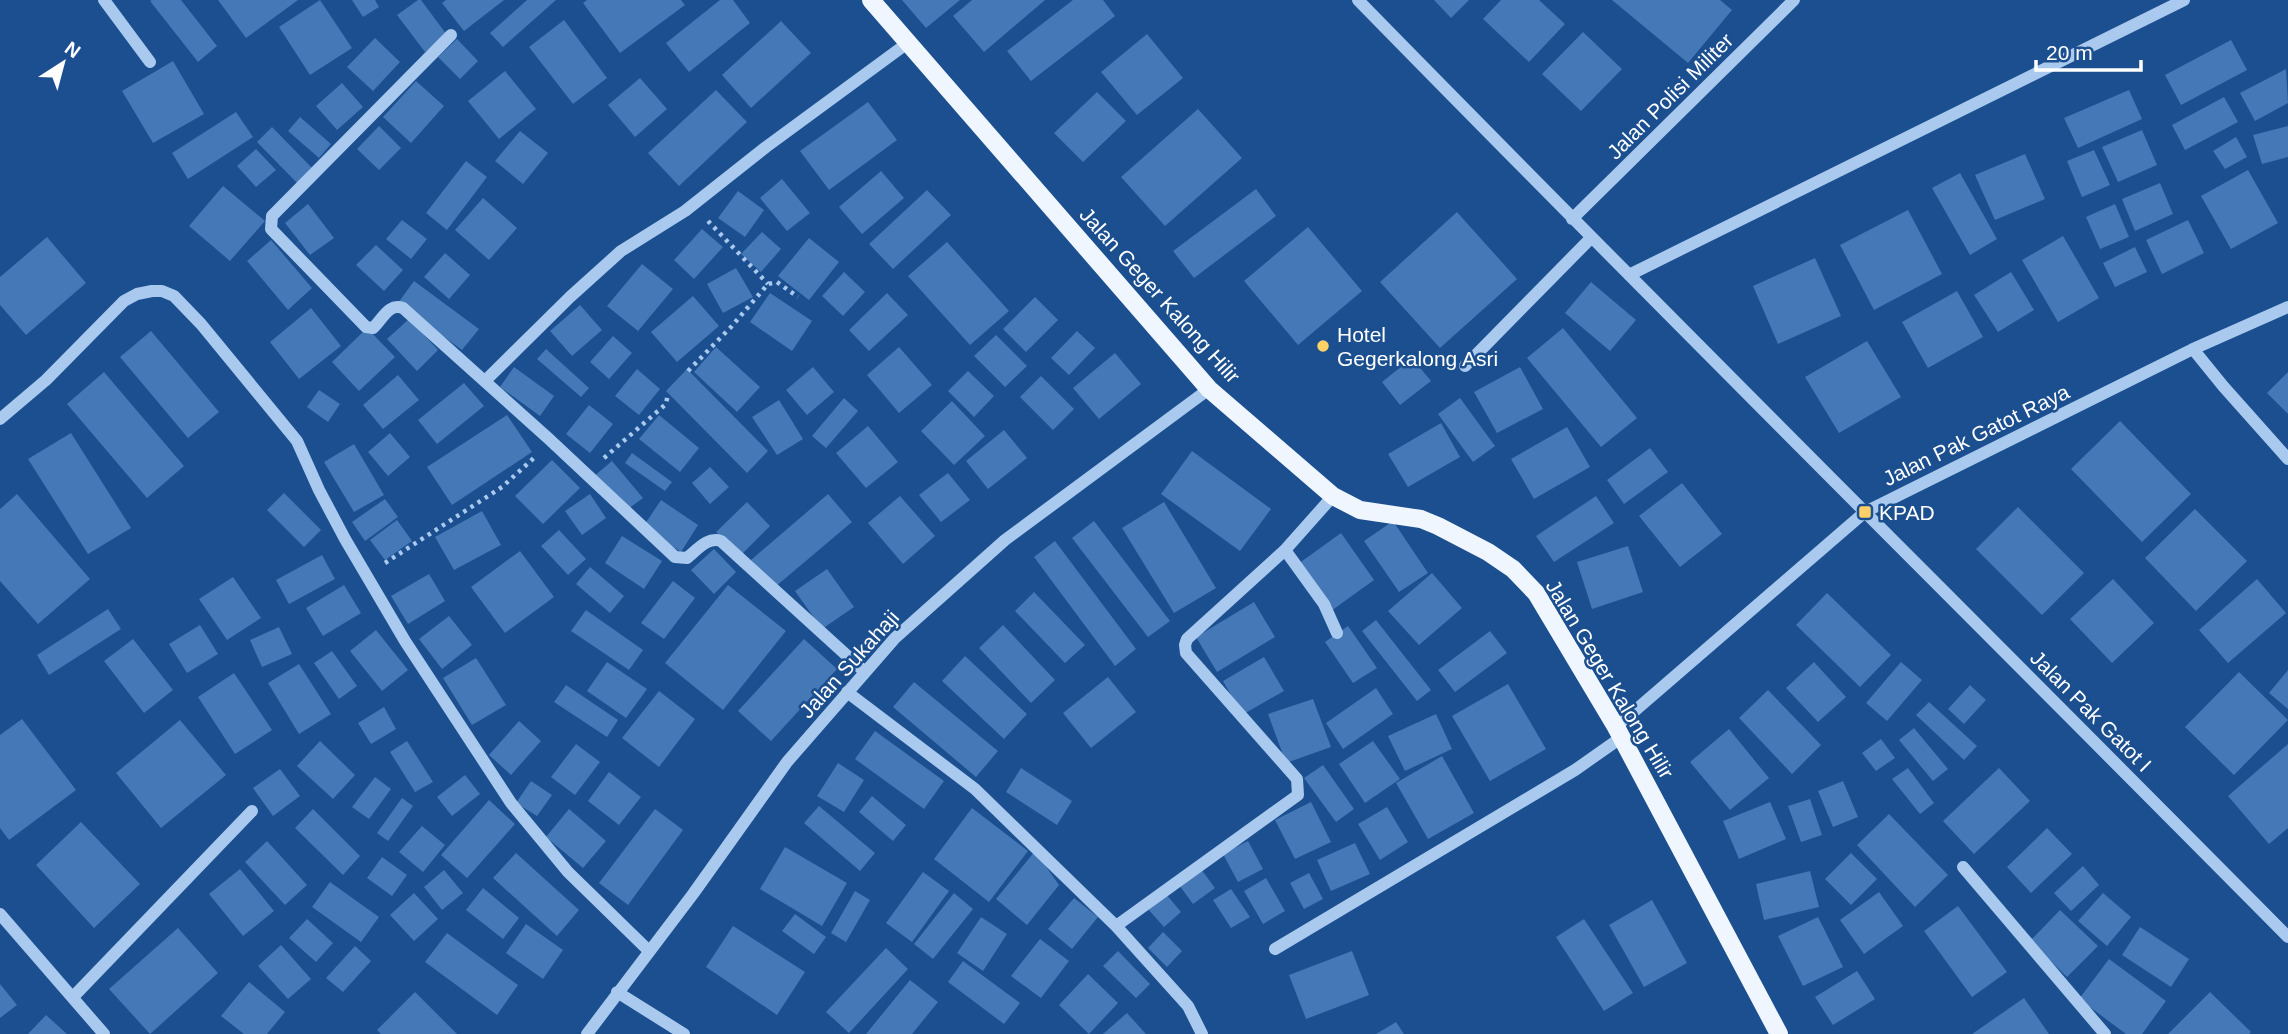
<svg xmlns="http://www.w3.org/2000/svg" width="2288" height="1034" font-family="Helvetica,sans-serif">
	<rect width="100%" height="100%" fill="#1b4f8f"/>
	<path fill="#4478b7" d="M152,0H181L217,46L198,62L150,1Z
		M218,0H298L246,38Z
		M320,0L352,48L310,75L279,27Z
		M352,0H375L379,7L363,17Z
		M418,0H421L447,35L425,52L397,15Z
		M446,0H504L464,31L442,3Z
		M527,0H556L503,47L490,33Z
		M587,0H681L685,5L620,53L583,3Z
		M720,0H733L750,23L689,72L666,43Z
		M902,0H960L926,28Z
		M972,0H1045L984,52L953,16Z
		M1073,0H1103L1115,16L1031,81L1007,51Z
		M1434,0H1469L1451,18Z
		M1501,0H1539L1565,24L1529,62L1483,19Z
		M1612,0H1720L1732,10L1688,63Z
		M564,20L607,78L573,104L529,47Z
		M781,21L811,53L751,108L722,75Z
		M1583,32L1622,69L1581,111L1542,74Z
		M1147,34L1183,78L1137,115L1101,72Z
		M375,38L400,62L373,91L347,67Z
		M457,39L478,61L460,79L438,57Z
		M2231,40L2247,70L2181,105L2165,75Z
		M173,61L204,114L153,143L122,91Z
		M2286,69L2288,103L2255,121L2240,93Z
		M505,71L536,109L499,139L468,101Z
		M640,78L667,109L635,137L608,105Z
		M416,81L444,106L411,143L383,117Z
		M342,83L363,107L337,130L316,106Z
		M716,90L747,122L679,186L648,153Z
		M2129,90L2142,119L2078,148L2064,118Z
		M1097,92L1126,121L1083,162L1054,133Z
		M2224,97L2238,122L2185,150L2172,125Z
		M868,102L897,140L829,190L800,151Z
		M1198,109L1242,158L1165,226L1121,177Z
		M236,112L253,137L188,179L172,153Z
		M300,117L331,144L319,158L288,131Z
		M379,126L401,148L379,170L357,149Z
		M2288,126V157L2262,164L2253,135Z
		M272,127L313,169L298,184L257,142Z
		M2142,130L2157,165L2118,182L2102,147Z
		M520,131L548,153L523,184L495,161Z
		M2236,137L2247,157L2225,169L2213,151Z
		M256,149L276,170L256,187L237,166Z
		M2094,150L2110,185L2082,197L2067,161Z
		M2025,154L2045,199L1995,220L1975,175Z
		M466,161L487,177L447,230L426,213Z
		M2248,170L2278,223L2231,249L2201,196Z
		M881,171L904,198L862,234L839,207Z
		M1960,173L1997,239L1970,255L1932,188Z
		M782,179L810,213L787,231L760,198Z
		M2160,183L2173,214L2135,231L2122,199Z
		M223,186L265,221L230,261L189,226Z
		M1256,189L1276,216L1194,278L1173,251Z
		M927,190L951,215L893,269L869,244Z
		M738,191L764,210L745,237L718,218Z
		M483,198L517,228L489,260L455,230Z
		M308,204L334,238L310,255L285,223Z
		M2115,204L2129,237L2100,249L2086,217Z
		M1908,210L1942,274L1874,310L1840,245Z
		M1457,212L1517,279L1440,348L1380,282Z
		M402,220L427,239L411,259L386,239Z
		M2188,220L2204,253L2162,274L2146,240Z
		M1308,227L1362,291L1298,345L1244,281Z
		M702,229L723,247L694,279L674,260Z
		M762,232L781,249L761,272L741,254Z
		M2063,236L2099,298L2058,322L2022,260Z
		M47,237L86,283L26,335L0,305V277Z
		M809,238L839,262L809,300L778,276Z
		M271,240L312,288L288,310L247,261Z
		M947,242L1009,311L970,345L908,276Z
		M376,245L403,270L384,291L356,265Z
		M2135,247L2147,272L2115,287L2103,263Z
		M445,253L470,275L449,299L424,277Z
		M1815,258L1841,316L1778,344L1753,286Z
		M642,264L673,289L638,331L607,306Z
		M736,268L753,297L723,313L707,284Z
		M844,272L865,292L843,316L822,296Z
		M2011,272L2034,310L1998,332L1974,295Z
		M414,281L479,329L462,350L398,303Z
		M1591,282L1636,320L1610,351L1565,313Z
		M1957,291L1983,337L1928,368L1902,322Z
		M770,293L812,321L792,351L750,322Z
		M887,293L908,315L869,351L849,330Z
		M693,296L719,326L677,362L651,332Z
		M1035,297L1058,320L1026,352L1003,329Z
		M580,305L602,330L572,356L550,331Z
		M311,308L341,346L299,379L270,342Z
		M409,319L438,350L417,371L387,339Z
		M367,328L395,357L359,391L332,362Z
		M1563,328L1637,418L1601,447L1527,358Z
		M151,331L219,412L188,438L120,357Z
		M1077,331L1095,348L1069,375L1051,358Z
		M996,335L1027,366L1005,387L974,356Z
		M613,336L632,353L609,379L590,362Z
		M1867,341L1901,397L1839,433L1805,377Z
		M716,347L760,387L737,412L694,372Z
		M899,347L932,385L899,413L867,375Z
		M546,349L589,388L581,397L537,359Z
		M1115,353L1141,384L1099,419L1073,388Z
		M1412,358L1431,381L1400,405L1382,382Z
		M514,367L554,396L540,416L500,387Z
		M813,367L834,392L807,415L786,390Z
		M1520,367L1543,409L1497,433L1474,392Z
		M637,369L660,389L639,415L615,396Z
		M687,369L768,451L747,473L666,391Z
		M968,371L994,396L974,417L948,391Z
		M104,372L184,466L147,498L67,404Z
		M2288,372V414L2267,393Z
		M398,375L419,400L383,429L363,405Z
		M1041,376L1074,409L1053,430L1020,397Z
		M464,383L484,406L437,444L418,420Z
		M319,390L340,404L328,422L307,407Z
		M844,398L858,411L826,448L812,436Z
		M1460,398L1495,446L1473,462L1438,414Z
		M779,400L803,439L777,455L752,417Z
		M952,401L985,436L954,465L921,431Z
		M589,405L613,424L590,453L566,434Z
		M507,415L532,452L452,505L427,467Z
		M659,415L699,448L680,472L639,439Z
		M2120,421L2191,494L2142,542L2071,469Z
		M1441,423L1460,457L1408,487L1388,454Z
		M868,426L898,462L866,488L836,453Z
		M1567,427L1590,467L1534,499L1511,459Z
		M1004,430L1027,458L988,489L966,461Z
		M71,433L131,528L88,554L28,459Z
		M390,433L410,457L388,476L368,452Z
		M354,444L384,495L354,512L324,462Z
		M1650,448L1668,472L1624,504L1607,480Z
		M1192,451L1271,509L1240,551L1161,494Z
		M632,453L672,482L665,491L625,463Z
		M552,460L580,488L543,524L515,496Z
		M612,461L643,498L628,509L593,477Z
		M710,467L729,487L710,504L692,483Z
		M948,473L970,500L941,522L919,495Z
		M1682,483L1722,534L1680,567L1639,516Z
		M284,493L321,530L304,547L267,510Z
		M17,494L90,579L38,624L0,581V509Z
		M590,494L606,518L582,535L565,511Z
		M828,494L852,522L775,587L751,560Z
		M900,496L935,536L903,564L868,523Z
		M1596,496L1614,523L1554,562L1536,536Z
		M385,499L398,517L365,541L352,522Z
		M661,500L698,525L681,552L643,527Z
		M747,502L770,526L740,556L716,532Z
		M1164,502L1216,588L1174,613L1122,528Z
		M2018,507L2084,573L2042,615L1976,549Z
		M2195,509L2247,561L2196,611L2145,558Z
		M482,511L501,545L454,570L435,537Z
		M397,520L412,541L385,560L370,540Z
		M1094,521L1170,621L1148,637L1072,538Z
		M1393,521L1428,573L1399,592L1364,541Z
		M559,530L586,559L568,575L541,546Z
		M1341,533L1374,580L1331,611L1298,564Z
		M622,536L662,561L644,589L605,563Z
		M1055,541L1136,649L1115,666L1034,557Z
		M1628,546L1643,592L1592,609L1577,562Z
		M714,549L736,572L714,594L691,570Z
		M520,551L554,597L505,633L471,587Z
		M322,555L335,579L289,604L276,580Z
		M590,567L624,596L610,613L576,584Z
		M827,569L854,607L822,629L795,591Z
		M1432,573L1462,608L1419,645L1388,611Z
		M429,574L445,601L408,624L391,596Z
		M233,577L261,618L227,640L199,599Z
		M2113,579L2154,623L2112,663L2070,619Z
		M2257,579L2286,613L2228,663L2199,630Z
		M673,581L695,598L664,639L641,623Z
		M344,585L361,613L323,636L306,608Z
		M728,585L786,631L723,710L665,663Z
		M1034,592L1085,645L1065,663L1015,611Z
		M1827,593L1891,655L1860,687L1796,625Z
		M1254,602L1275,637L1217,672L1196,637Z
		M108,609L121,629L49,675L37,655Z
		M586,610L643,650L629,670L571,631Z
		M449,616L472,645L442,669L419,639Z
		M1376,620L1431,690L1417,701L1362,631Z
		M200,625L218,654L187,673L169,644Z
		M1003,625L1055,680L1031,703L979,648Z
		M1348,626L1377,668L1353,683L1325,642Z
		M279,627L292,654L262,667L250,640Z
		M376,630L408,670L382,691L350,651Z
		M1490,631L1507,653L1455,692L1438,670Z
		M133,639L173,690L144,713L104,661Z
		M804,639L837,669L771,741L738,711Z
		M332,651L357,686L339,699L314,663Z
		M965,656L1027,714L1004,739L942,681Z
		M1264,657L1284,691L1242,715L1223,681Z
		M476,658L506,705L472,725L443,678Z
		M607,662L647,689L626,718L587,691Z
		M1814,662L1846,697L1818,722L1786,688Z
		M1901,662L1922,680L1887,721L1866,703Z
		M299,664L331,714L299,734L268,683Z
		M2288,670V709L2269,693Z
		M2239,672L2288,720L2234,775L2185,727Z
		M234,673L272,730L235,754L198,697Z
		M1108,677L1136,712L1091,748L1063,713Z
		M914,682L998,751L976,777L893,707Z
		M1508,684L1546,749L1490,781L1452,716Z
		M566,685L618,720L607,737L554,702Z
		M1970,685L1986,700L1964,724L1948,709Z
		M1376,688L1393,714L1343,749L1326,723Z
		M1768,690L1821,745L1792,774L1739,718Z
		M659,691L695,719L659,767L622,738Z
		M1313,699L1331,747L1286,763L1268,714Z
		M1929,702L1977,746L1964,760L1916,715Z
		M384,707L396,729L371,744L358,723Z
		M1436,714L1452,749L1405,771L1388,736Z
		M22,719L76,790L9,840L0,828V735Z
		M180,720L226,775L161,828L116,773Z
		M519,721L541,741L511,775L489,755Z
		M1914,728L1948,769L1933,781L1899,740Z
		M1729,729L1769,778L1730,810L1690,762Z
		M875,731L944,781L924,809L855,759Z
		M1881,739L1895,758L1876,771L1862,753Z
		M320,741L355,775L333,799L297,766Z
		M407,741L433,782L415,792L390,752Z
		M1373,741L1400,779L1365,803L1339,764Z
		M576,744L600,762L575,795L551,777Z
		M2288,744V828L2269,844L2228,796Z
		M1442,756L1474,813L1428,839L1396,783Z
		M838,763L864,780L844,812L817,796Z
		M1323,765L1354,809L1336,822L1304,778Z
		M1021,768L1072,801L1057,825L1006,792Z
		M1908,768L1934,803L1920,814L1892,779Z
		M1999,768L2030,801L1974,854L1943,821Z
		M280,769L300,796L273,816L253,788Z
		M609,772L641,797L619,825L588,801Z
		M465,775L480,794L452,816L437,797Z
		M375,777L391,789L369,819L352,807Z
		M531,781L552,795L537,816L516,803Z
		M1843,781L1858,817L1833,827L1818,791Z
		M872,796L906,825L893,841L859,812Z
		M402,798L413,806L388,841L377,833Z
		M1810,799L1822,835L1801,842L1788,806Z
		M489,800L515,824L467,878L441,855Z
		M1311,802L1331,842L1295,859L1275,820Z
		M1770,802L1786,839L1739,859L1723,821Z
		M819,806L875,853L860,871L804,823Z
		M1387,807L1408,842L1380,860L1358,824Z
		M972,808L1028,851L989,902L934,859Z
		M313,809L360,856L343,875L295,828Z
		M569,809L606,841L583,868L546,837Z
		M655,809L683,830L628,905L599,883Z
		M1889,814L1948,875L1915,907L1857,845Z
		M81,822L140,884L94,928L36,865Z
		M422,826L445,845L423,872L399,852Z
		M2047,828L2072,854L2031,893L2007,867Z
		M267,841L307,885L285,905L245,862Z
		M1248,841L1263,869L1238,882L1223,854Z
		M1355,843L1370,874L1331,891L1317,860Z
		M785,847L847,883L822,926L760,889Z
		M1035,851L1059,885L1027,925L996,899Z
		M516,853L579,910L557,936L493,878Z
		M1851,853L1877,879L1851,905L1825,879Z
		M382,857L407,875L392,896L367,878Z
		M2083,866L2099,885L2071,911L2054,893Z
		M240,869L274,911L243,936L209,894Z
		M1201,869L1215,888L1193,904L1179,885Z
		M444,870L463,893L442,910L424,887Z
		M1810,871L1819,907L1764,920L1756,884Z
		M923,872L949,891L912,942L886,923Z
		M1309,873L1323,899L1304,909L1290,883Z
		M1266,878L1285,911L1263,924L1244,891Z
		M330,882L379,917L361,942L312,907Z
		M483,888L519,918L503,939L466,910Z
		M1231,889L1250,917L1231,928L1213,900Z
		M855,891L870,900L846,942L831,933Z
		M1879,892L1903,926L1864,954L1840,920Z
		M414,893L438,919L414,941L390,915Z
		M954,893L973,909L933,959L914,944Z
		M1165,893L1181,912L1164,927L1147,908Z
		M2103,893L2131,917L2107,946L2078,921Z
		M1074,898L1098,917L1072,949L1048,929Z
		M1652,900L1687,963L1644,987L1609,925Z
		M1958,906L2007,972L1972,997L1924,931Z
		M2060,910L2098,946L2067,977L2030,941Z
		M795,914L826,937L814,954L782,931Z
		M981,917L1007,934L983,971L957,953Z
		M1818,917L1843,967L1803,986L1778,936Z
		M307,919L333,943L316,962L289,938Z
		M1584,919L1633,993L1604,1011L1556,937Z
		M526,924L563,950L543,979L506,953Z
		M733,926L805,972L777,1015L706,967Z
		M2140,927L2189,959L2171,987L2122,955Z
		M178,928L218,973L150,1034L109,989Z
		M1163,932L1182,951L1167,967L1148,948Z
		M447,933L518,985L497,1015L425,962Z
		M1040,939L1069,961L1041,998L1011,976Z
		M281,945L311,979L288,999L258,966Z
		M355,946L371,961L343,992L326,978Z
		M886,948L908,969L849,1033L826,1012Z
		M1118,951L1150,984L1136,998L1103,966Z
		M1352,951L1369,995L1306,1019L1289,975Z
		M2109,959L2166,1001L2142,1034H2126L2079,999Z
		M963,961L1020,1003L1004,1024L948,982Z
		M1857,971L1875,999L1833,1025L1815,997Z
		M1088,974L1118,1003L1089,1034L1059,1005Z
		M910,980L938,1002L912,1034H866Z
		M249,982L285,1012L267,1034H244L221,1016Z
		M0,984L17,1005L0,1018Z
		M415,992L457,1034H381L377,1030Z
		M2210,992L2251,1032L2249,1034H2168Z
		M2024,998L2049,1034H1972Z
		M1127,1013L1146,1034H1103Z
		M46,1015L67,1034H28Z
		M1396,1022L1404,1034H1376Z"/>
	<g fill="none" stroke-linecap="round" stroke-linejoin="round">
		<path stroke="#a9c9ee" stroke-width="4.5" stroke-dasharray="3.5 5" stroke-linecap="butt" d="M708,221L768,284
			M688,371L731,327L768,284L777,282L798,297
			M604,458L666,404L668,393
			M385,563L502,487L535,457"/>
		<path stroke="#a9c9ee" stroke-width="12" d="M104,0L150,62
			M1358,0C1666,315 1978,624 2288,937
			M451,35L272,216L271,229L366,327L373,328C383,319 388,303 403,308L549,439L675,557L687,558C697,550 708,536 721,541L865,672
			M1572,219L1794,0
			M1629,275L2184,0
			M2193,349L2223,386L2288,459
			M1465,366L1591,238
			M488,378L570,297L621,251L685,211L766,147L909,42
			M0,419L46,380L124,301L137,294L152,291H162L174,296L201,324L297,441L319,490L345,539L405,641L511,803L568,872L649,951
			M1285,550L1324,604L1337,633
			M847,692L975,789L1116,926L1188,1006L1202,1034
			M1616,727L1865,512L2193,349L2288,307
			M1963,867L2105,1034
			M0,914L104,1034
			M1116,926L1298,795L1297,779L1186,653L1185,645L1187,639L1285,550L1333,496
			M1275,949L1575,770L1622,737
			M617,992L684,1034
			M73,997L252,811
			M587,1034L693,894L787,762L895,638L1005,540L1209,389"/>
		<path stroke="#f0f6ff" stroke-width="18" d="M871,0L1209,389L1333,496L1360,510L1421,519L1438,526L1488,552L1513,569L1536,593L1616,727L1779,1034"/>
	</g>
	<g fill="#ffd166" stroke="#1b4f8f" stroke-width="2.5">
		<circle cx="1323" cy="346" r="7"/>
		<rect x="1858" y="505" width="14" height="14" rx="3.5"/>
	</g>
	<g text-anchor="middle" dominant-baseline="central" stroke-width="5" stroke-linejoin="round" paint-order="stroke">
		<g font-size="21" fill="#fff" stroke="#1b4f8f">
			<text transform="translate(1670 96) rotate(-45)">Jalan Polisi Militer</text>
			<text transform="translate(1160 295) rotate(48)">Jalan Geger Kalong Hilir</text>
			<text transform="translate(1976 435) rotate(-26)">Jalan Pak Gatot Raya</text>
			<text transform="translate(849 664) rotate(-48)">Jalan Sukahaji</text>
			<text transform="translate(1610 679) rotate(59)">Jalan Geger Kalong Hilir</text>
			<text transform="translate(2091 711) rotate(45)">Jalan Pak Gatot I</text>
		</g>
		<g font-size="21" fill="#fff" stroke="#1b4f8f" text-anchor="start">
			<text x="1337" y="334">Hotel<tspan x="1337" dy="24">Gegerkalong Asri</tspan></text>
			<text x="1879" y="512">KPAD</text>
		</g>
	</g>
	<g transform="translate(63 63) rotate(36)" stroke="#1b4f8f" stroke-width="5" paint-order="stroke">
	<path d="M0-5L12 26L0 18L-12 26Z" fill="#ffffff"/>
	<text y="-10" font-size="19" font-weight="bold" text-anchor="middle" fill="#ffffff">N</text>
	</g>
	<path d="M2036 60v10h105v-10" fill="none" stroke="#ffffff" stroke-width="3.5"/>
	<text x="2046" y="60" font-size="21" fill="#ffffff" stroke="#1b4f8f" stroke-width="5" paint-order="stroke">20 m</text>
</svg>
